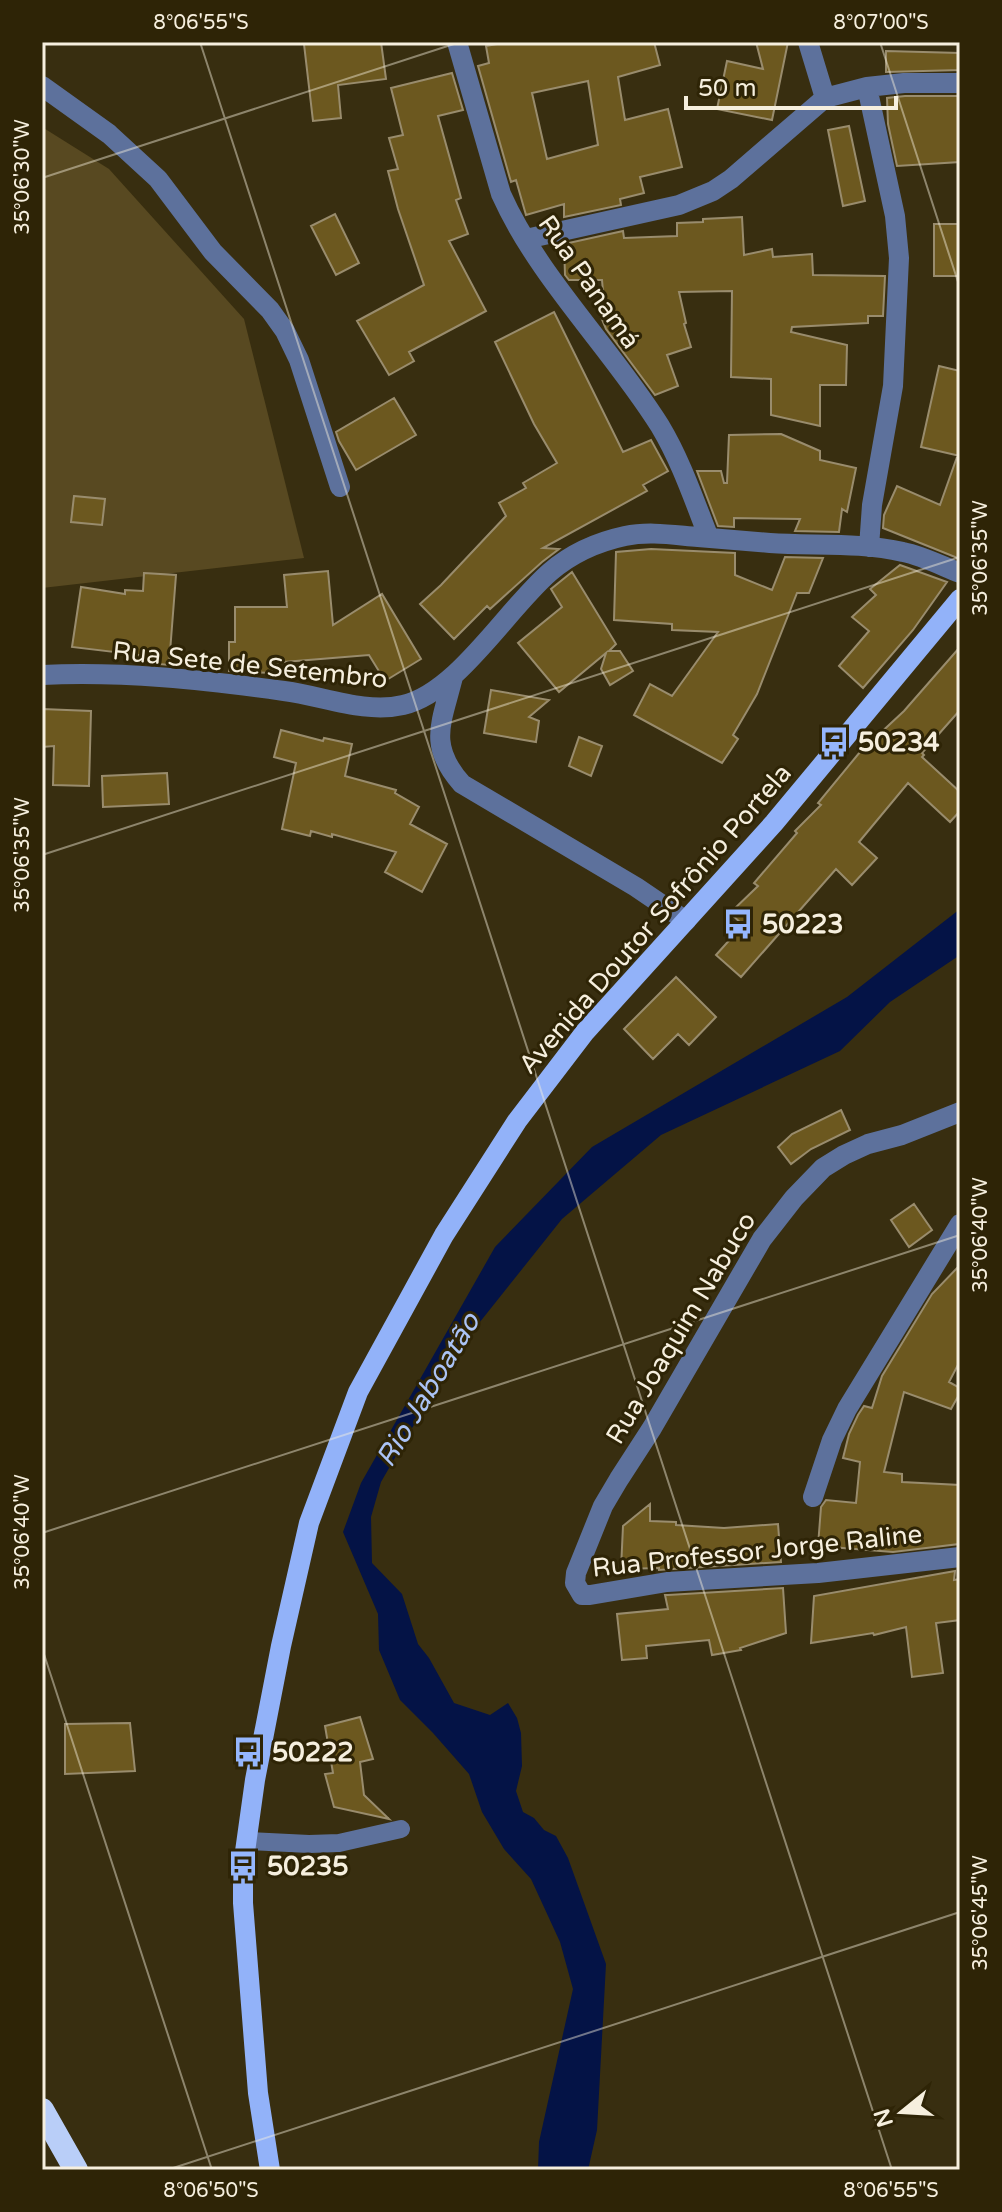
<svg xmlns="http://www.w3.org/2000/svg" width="1002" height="2212" font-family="'Varela Round',sans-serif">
	<rect width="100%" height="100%" fill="#382e10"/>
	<path fill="#584921" d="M42,127L109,169L244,319L304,558L42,588Z"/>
	<path fill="#041346" d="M960,909V955L890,1002L840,1051L661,1135L562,1219L456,1352L381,1482L371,1517L372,1563L402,1594L418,1644L429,1658L454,1703L490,1715L508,1703L517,1718L521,1733L522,1766L516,1791L523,1812L534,1818L544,1830L556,1836L568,1858L606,1964L597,2130L588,2170H538L539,2142L573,1989L560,1942L531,1879L504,1849L482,1812L469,1774L433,1733L400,1700L379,1650L378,1614L343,1532L361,1483L495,1247L592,1147L847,997Z"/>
	<path fill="#6c581f" stroke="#998c6d" stroke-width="2" fill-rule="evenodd" d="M318,42H381L386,79L338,85L341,118L313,121L304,44Z
		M508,42H654L660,65L618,77L625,120L668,109L682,167L640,177L644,193L620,199L621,205L564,217V204L526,215L516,180L511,182L478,66L489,63L486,46ZM588,81L598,145L547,159L532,93Z
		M756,42H788L772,120L717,109L727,61L763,69Z
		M886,51L960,53V70L886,72Z
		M452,73L463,110L438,116L461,198L456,200L468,234L449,241L486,311L409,352L414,361L389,375L357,321L424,285L398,209L388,171L398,169L389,138L403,135L391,88Z
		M905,96H960V162L897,166L888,124L887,98Z
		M849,126L865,201L843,206L828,130Z
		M335,214L359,263L336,275L311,226Z
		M742,217L744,255L772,249L773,257L812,254L813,275L885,276L883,316H868V323L792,327L791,332L847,345L846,385H820V426L771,415V379L731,377L732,291L679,292L686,323L684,324L691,347L667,355L678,386L655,395L606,329L601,317L605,315L602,280H569L565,275L564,244L623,231L624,238L677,236V223L703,222V219Z
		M934,224H960V276H934Z
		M554,312L623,452L651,440L668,471L643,485L647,491L543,548L559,549L542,562L490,609L487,606L454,639L420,604L441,585L506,516L499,503L526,488L523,483L557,463L534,424L495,342Z
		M939,366L960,371V456L921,447Z
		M394,398L416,435L356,470L339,441L336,432Z
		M781,434L820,451V460L856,468L847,512L842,509L839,532L795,531L800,519L734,518V527L718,526L697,471H721L724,483H727L729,435Z
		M957,457L960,458V559L883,528L884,515L897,486L940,505Z
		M74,496L105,499L102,525L71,522Z
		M651,549L735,553V575L772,590L785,557L823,558L809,593H797L757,694L733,735L738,739L722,763L634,715L650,684L672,696L718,632L672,630V624L614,620L616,552Z
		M900,565L947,582L913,630L863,688L839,666L869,631L852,617L876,595L870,589Z
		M328,571L333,625L382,594L421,659L385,681L369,655L272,663V673L229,671V642H235V607H287L284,575Z
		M572,572L616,644L609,651H620L633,671L610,685L601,669L606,653L559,692L518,643L562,607L551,589Z
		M144,573L176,575L169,665L139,662L140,655L72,647L81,587L125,594V590L143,591Z
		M960,647V710L922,753L924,755L922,757L960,792V811L950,822L908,783L859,842L877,858L852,885L836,869L741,977L716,955L743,925L730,913L758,886L754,883L797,833L795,831L821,805L818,803L860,752L904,711Z
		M491,690L549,700L529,717L539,721L536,742L484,733Z
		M42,709L91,711L89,786L53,785L54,746L42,747Z
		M281,730L323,741L324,738L352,744L345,776L396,790L395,793L419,807L410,824L447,844L422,892L385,872L396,852L332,834V837L311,831L310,836L282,829L296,763L274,757Z
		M579,737L602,746L591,776L569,766Z
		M167,773L169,804L103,807L102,776Z
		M676,977L716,1017L689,1045L678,1034L653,1059L624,1029Z
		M841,1110L850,1130L811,1149L791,1164L778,1147L792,1134Z
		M914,1204L932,1230L909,1247L891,1220Z
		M960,1265V1361L949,1382L960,1388V1393L951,1409L904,1392L884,1472L902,1474V1482L960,1485L959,1544L893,1552L818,1546L821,1507L826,1500L856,1503L860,1462L843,1458L849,1434L858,1415L864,1406L872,1408L882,1376L932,1294Z
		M650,1504V1521L676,1522V1525L724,1528L778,1524L781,1562L659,1570V1568L621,1569L623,1526Z
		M955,1571L954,1580L960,1579V1620L936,1623L943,1673L912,1677L906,1627L874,1635L873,1633L811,1643L814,1596Z
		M783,1588L786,1633L740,1648L741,1650L712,1655L709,1640L646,1646L647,1658L622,1660L617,1614L668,1609L665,1595H668Z
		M360,1717L373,1759L360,1762L364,1795L389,1819L334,1807L325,1774L333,1773L325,1726Z
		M130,1723L135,1771L65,1774V1724Z"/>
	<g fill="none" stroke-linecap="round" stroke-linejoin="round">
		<path stroke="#5d719c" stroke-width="18" d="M248,1841L309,1844L339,1843L401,1829"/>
		<path stroke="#5d719c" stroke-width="20" d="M457,42L501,194C538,277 612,349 660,426C681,461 694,500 709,538
			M808,42L825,98
			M42,86L109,134L158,179L213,252L270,310L285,331L299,360L340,487
			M867,87L895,216L899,258L893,386L872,505L869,547
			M526,239L679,205L713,191L731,179L825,98L867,87L904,83H960
			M42,675C123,671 204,680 284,691C323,696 365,714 403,705C457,693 507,609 550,572C572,553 597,542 625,536C649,531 673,535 698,537C722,539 746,541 770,543C814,546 860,542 903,552C923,556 942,566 960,573
			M453,677C442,722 427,745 462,784L636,887L686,921
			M960,1112L902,1135L868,1144L844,1155L823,1168L794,1198L762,1239L652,1428L619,1479L603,1506L576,1573L575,1583L582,1595H590L667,1582L818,1573L960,1557
			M813,1497L832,1440L847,1409L960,1224"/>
		<path stroke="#92b2f9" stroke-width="20" d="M270,2170L258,2093L243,1903V1866L255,1780L281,1646L309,1523L358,1392L444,1235L517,1121L585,1032L774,823L960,599"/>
		<path stroke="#b9cef8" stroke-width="24" d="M42,2110L76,2170"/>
	</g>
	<path fill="none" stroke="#f6efde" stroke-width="2" stroke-opacity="0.45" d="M200,42L892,2170M880,42L960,288M42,178L460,42M42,855L960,557M42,1533L960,1235M42,1648L212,2170M167,2170L960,1912"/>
	<defs>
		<g id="bus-bare" transform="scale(2.4)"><path d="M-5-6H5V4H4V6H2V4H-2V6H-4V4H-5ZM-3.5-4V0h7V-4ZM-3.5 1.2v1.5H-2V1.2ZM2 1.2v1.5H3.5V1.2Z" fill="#95b6fd" stroke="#2e2406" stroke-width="2.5" paint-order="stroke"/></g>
	</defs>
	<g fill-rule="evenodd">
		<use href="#bus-bare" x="834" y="742"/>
		<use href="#bus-bare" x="738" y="924"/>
		<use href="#bus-bare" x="248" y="1752"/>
		<use href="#bus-bare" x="243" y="1866"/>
	</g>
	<g text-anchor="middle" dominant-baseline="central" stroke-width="6" stroke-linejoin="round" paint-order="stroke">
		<g font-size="26" fill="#f6efde" stroke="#2e2406">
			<text transform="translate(589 282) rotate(55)">Rua Panamá</text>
			<text transform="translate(250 665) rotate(6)">Rua Sete de Setembro</text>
			<text transform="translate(655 919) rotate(-49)">Avenida Doutor Sofrônio Portela</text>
			<text transform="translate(681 1328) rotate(-59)">Rua Joaquim Nabuco</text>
			<text transform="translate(757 1551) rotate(-6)">Rua Professor Jorge Raline</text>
		</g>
		<g font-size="26" font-weight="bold" fill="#f6efde" stroke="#2e2406" text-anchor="start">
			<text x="858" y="742">50234</text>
			<text x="762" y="924">50223</text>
			<text x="272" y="1752">50222</text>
			<text x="267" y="1866">50235</text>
		</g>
		<g font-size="28" font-style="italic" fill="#abc3f6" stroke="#2e2406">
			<text transform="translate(428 1390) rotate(-59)">Rio Jaboatão</text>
		</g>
	</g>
	<rect width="1002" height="2212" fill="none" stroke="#2e2406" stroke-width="88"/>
	<g transform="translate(902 2112) rotate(252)" stroke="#2e2406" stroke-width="6" paint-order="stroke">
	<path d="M0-6L14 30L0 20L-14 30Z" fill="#f6efde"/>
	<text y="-12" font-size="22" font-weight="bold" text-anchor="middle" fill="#f6efde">N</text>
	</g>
	<path d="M686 96v12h210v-12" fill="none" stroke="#f6efde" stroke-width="4"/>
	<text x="698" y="96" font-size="24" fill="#f6efde" stroke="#2e2406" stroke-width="6" paint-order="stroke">50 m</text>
	<rect x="44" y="44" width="914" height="2124" fill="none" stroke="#f6efde" stroke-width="3"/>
	<g font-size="20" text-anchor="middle" fill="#f6efde">
		<text x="201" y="29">8°06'55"S</text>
		<text x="881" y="29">8°07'00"S</text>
		<text transform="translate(22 177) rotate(-90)" y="7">35°06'30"W</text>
		<text transform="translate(980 558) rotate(-90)" y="7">35°06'35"W</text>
		<text transform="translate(22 855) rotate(-90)" y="7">35°06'35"W</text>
		<text transform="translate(980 1235) rotate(-90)" y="7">35°06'40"W</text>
		<text transform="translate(22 1532) rotate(-90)" y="7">35°06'40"W</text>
		<text transform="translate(980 1913) rotate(-90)" y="7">35°06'45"W</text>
		<text x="211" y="2197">8°06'50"S</text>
		<text x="891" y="2197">8°06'55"S</text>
	</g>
</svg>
